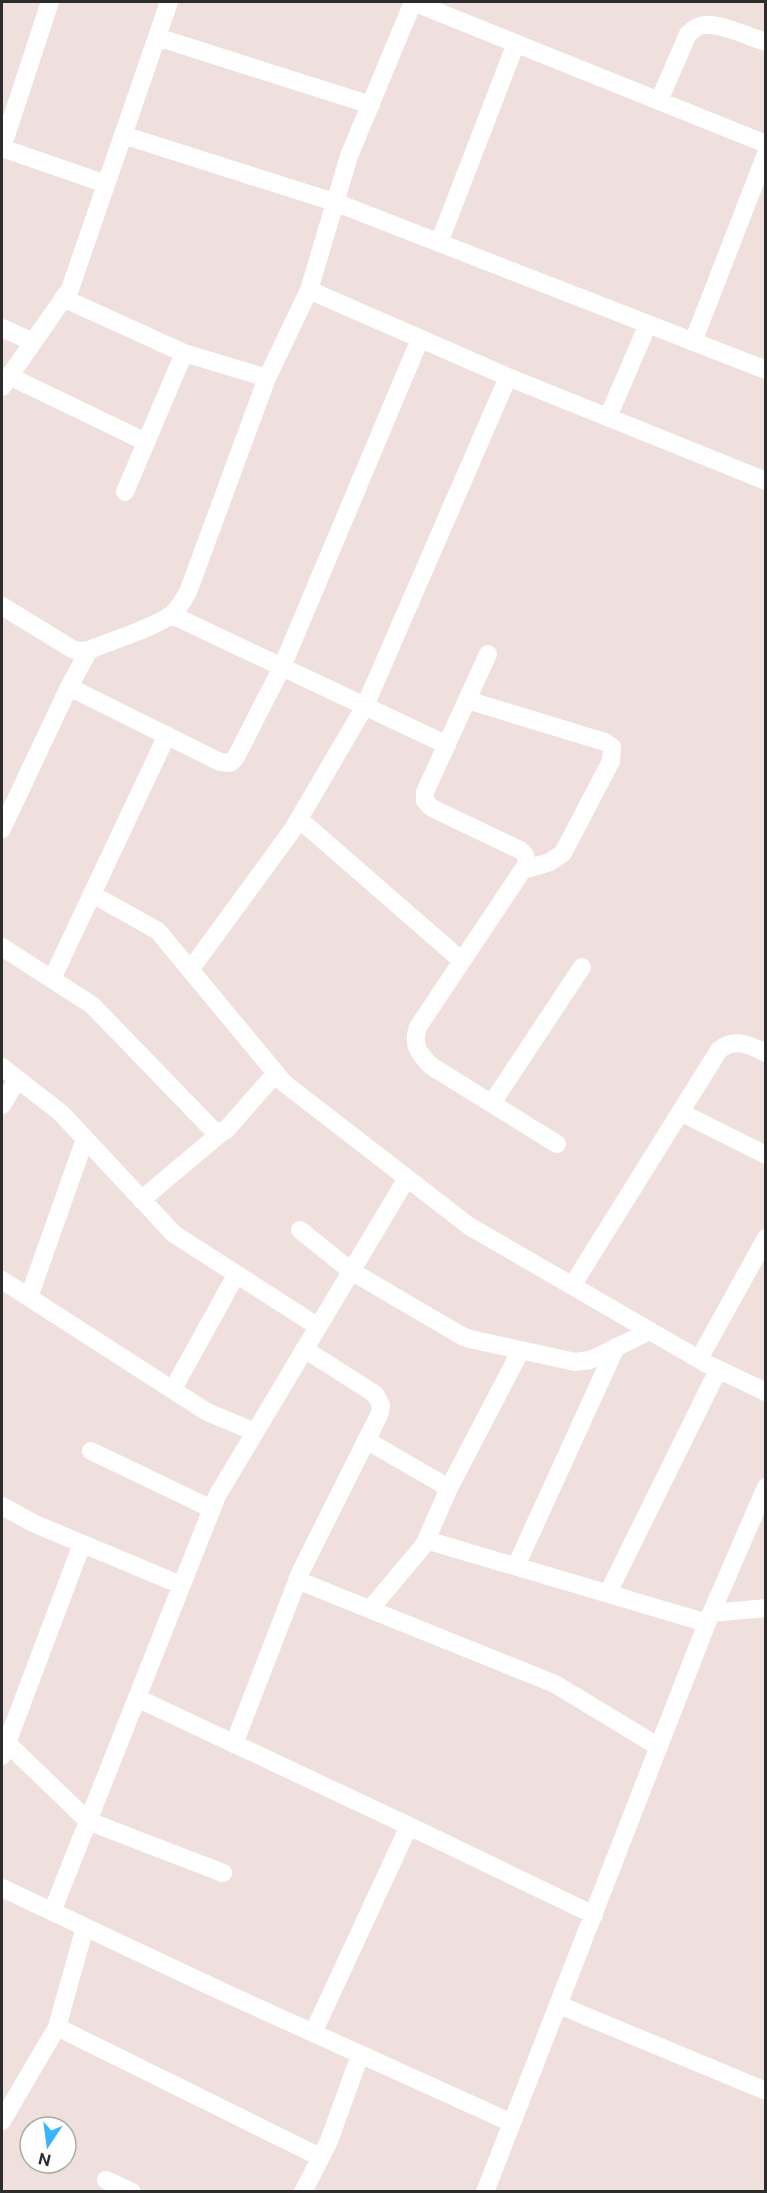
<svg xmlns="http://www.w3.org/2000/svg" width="767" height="2193" font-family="'Public Sans',sans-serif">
	<rect width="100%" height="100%" fill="#efdfdd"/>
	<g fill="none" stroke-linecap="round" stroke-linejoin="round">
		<path stroke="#fff" stroke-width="18" d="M413,2L766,144
			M157,37L371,105
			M659,101L688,34C693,30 698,25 705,25C720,23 750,37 766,42
			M123,135L337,203L766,370
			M2,148L50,2
			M2,148L106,184
			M439,243L516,43
			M309,290L508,377L766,481
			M63,298L184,353L267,378
			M2,328L33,342
			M693,342L766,154
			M9,376L146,442
			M2,387L70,289L169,2
			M608,417L648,324
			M125,492L184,353
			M2,606L72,649L79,651L89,650C111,641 153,628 171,615C179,609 183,600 188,592L267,378L309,290L349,156L413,2
			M172,615L447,745
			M488,654L425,792V801L432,808L520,850C526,854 527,858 526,865L418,1027C412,1044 418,1053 431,1066L557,1144
			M69,687L220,762L230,763L235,759L282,667L420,339
			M467,700L605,742L612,747L611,761L563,853L550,862L523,870
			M299,819L462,961
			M2,829L69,687L89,650
			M92,894L158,931L284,1083L469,1226L707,1364L766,1392
			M2,947L92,1005L213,1130L222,1132L226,1130L275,1074
			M190,970L293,829L365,706L508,377
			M52,979L167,735
			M2,1067L61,1113L174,1234L317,1326
			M492,1103L582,967
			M2,1105L17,1080
			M680,1112L766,1155
			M141,1200L222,1132
			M300,1230L351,1271L462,1336L470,1339L575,1362L590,1360L650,1331
			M2,1280L207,1412L255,1432
			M572,1286L719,1050C735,1037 749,1045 766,1053
			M29,1297L85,1139
			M699,1359L766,1238
			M173,1389L236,1275
			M366,1440L449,1488
			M91,1451L212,1509
			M2,1506L35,1524L181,1585
			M426,1540L707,1623
			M516,1566L616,1347
			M297,1580L555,1684L659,1747
			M608,1593L718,1370
			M371,1608L424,1545L449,1488L521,1350
			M712,1613L766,1608
			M137,1698L409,1826L594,1915
			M6,1742L88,1821L223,1873
			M234,1744L301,1571L380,1413L381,1405L375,1394L304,1349
			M2,1756L82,1544
			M2,1888L223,1992L512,2123
			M52,1912L217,1496L407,1178
			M559,2005L766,2091
			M57,2027L320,2157
			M313,2033L409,1826
			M2,2121L57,2027L85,1927
			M106,2180L132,2192
			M303,2192L329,2141L360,2055
			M485,2192L707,1623L766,1487"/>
	</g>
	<rect width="767" height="2193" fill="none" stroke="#2c2c2c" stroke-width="6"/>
	<g transform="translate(48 2145) rotate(193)"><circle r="28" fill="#ffffff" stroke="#ababab" stroke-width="1.5"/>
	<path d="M0-4.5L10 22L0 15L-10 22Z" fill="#3ab4ff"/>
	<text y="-9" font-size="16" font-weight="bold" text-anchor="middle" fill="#2c2c2c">N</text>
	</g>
</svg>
